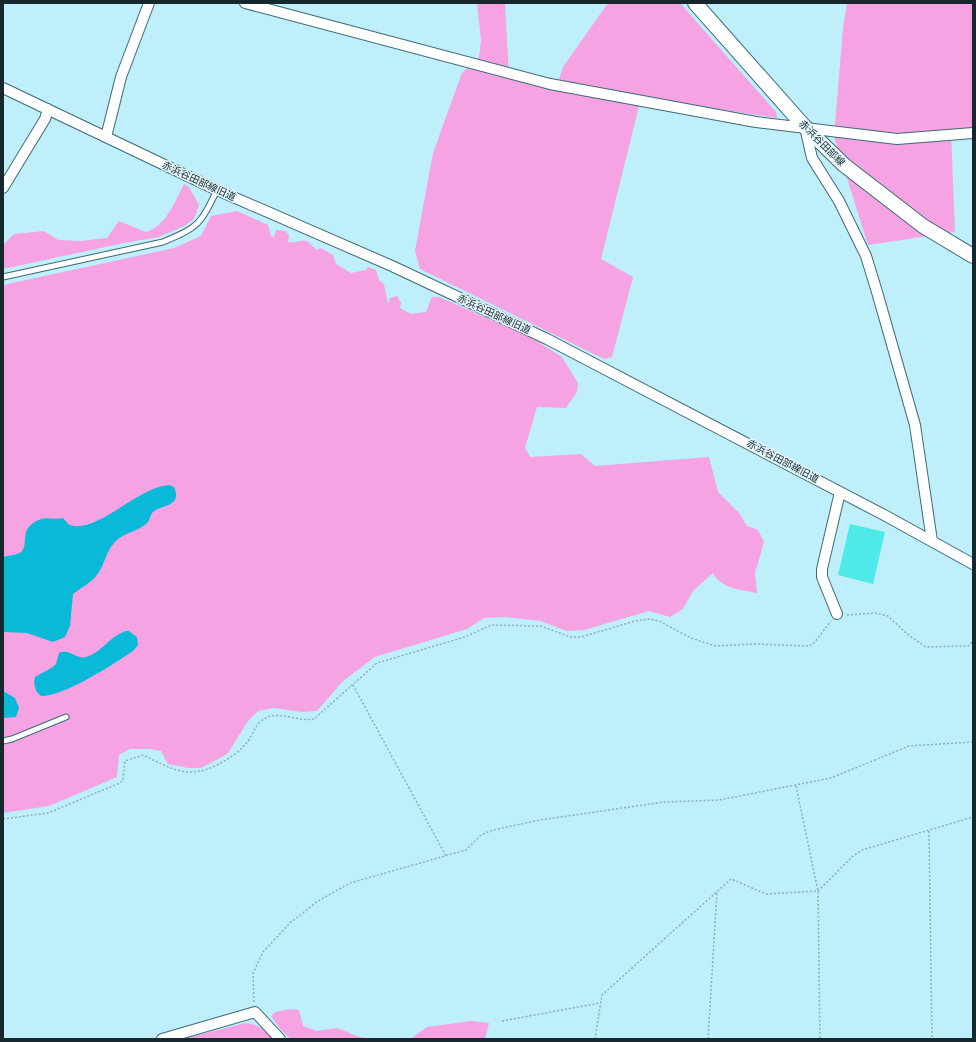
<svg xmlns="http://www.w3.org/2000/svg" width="976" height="1042" font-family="Montserrat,'Noto Sans JP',sans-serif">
	<rect width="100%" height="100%" fill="#bfeffb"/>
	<path fill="#f5a3e3" d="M477,3H505L509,75L555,91L563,67L608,3H680L776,112L777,118L641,98L601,259L633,277L612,357L604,359L420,269L415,251L433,153L462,73L479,57L481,41Z
		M847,3H973V130L951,133L955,232L868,245L834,137L843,28Z
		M184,184L189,187L199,205L194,219L184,226L159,237L124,243L3,269V245L14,234L44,231L58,240L80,241L107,238L119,221L146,232C166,226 175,202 184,184Z
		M237,211L268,225L271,236L274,237L276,230L286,231L289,236L288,242C294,243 301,240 307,241L317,250L321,248L333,255L336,264L351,273L366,270L368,267L376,270L379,280L384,284L388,304L390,298L397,296L401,303L400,308L411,314L426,312L432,297H439L527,335L562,357L578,383L577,392L566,408L537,407L525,448L530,457L581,454L595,466L709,457L718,492L739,513L747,526L758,530L764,542L755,573L757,593C741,590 720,588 713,573L693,591L683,609L670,617L649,611L584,630L567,631L540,621L505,617L484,618L467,629L375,657L343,681L317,711L302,712L274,708L258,711L248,721L228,753L222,757L201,768H188L168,764L161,751L150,749H130L119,755L117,777L49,806L3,813V285L174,248L201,236L211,216Z
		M290,1009L299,1010L303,1026L317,1031L337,1028L359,1037L372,1039H291L281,1030L271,1016L275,1012Z
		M471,1021L489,1023L485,1039H400L412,1038L427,1027Z
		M245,1023C258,1024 265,1030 274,1039H183Z"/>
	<path fill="#08bad8" d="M169,485L174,487C183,508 160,504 152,513C150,516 150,519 148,522C142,529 129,532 121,537C107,546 107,559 99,572C93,582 82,587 73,594L70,626L65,637L53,642L27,633L3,632V557C9,555 16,556 21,552C30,544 17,528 41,519C48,517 55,520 63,518L69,525C98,534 137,487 169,485Z
		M126,631H129L137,637L138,645L133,651C112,665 65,696 41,696C35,691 33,685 35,677L53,667L56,664L59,653C69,648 75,659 86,657C101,653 110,636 126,631Z
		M5,692L15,698L19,708L16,717L3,718V693Z"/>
	<path fill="#4ee9e9" d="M850,524L885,532L873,584L838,575Z"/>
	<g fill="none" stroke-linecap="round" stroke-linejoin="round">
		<g stroke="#3c6973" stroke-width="7">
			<path id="lane" d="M3,277L163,242C199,227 200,225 217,190
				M3,741L12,739L66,717"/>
		</g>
		<g stroke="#3c6973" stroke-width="12">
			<path id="street" d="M245,3L550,84L756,122L897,139L973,133
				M3,88L217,190L392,266L547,339L886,516L973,564
				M805,127L812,158L839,201L866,256L877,292L915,425L932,541
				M106,137L121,77L149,3
				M3,188L45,119L48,109
				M837,614L822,577V569L840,492
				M162,1039L255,1012L280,1039"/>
		</g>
		<g stroke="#3c6973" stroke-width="16">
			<path id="secondary" d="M695,3L803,125L844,165L923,226L973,256"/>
		</g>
		<path stroke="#89b0ba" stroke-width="1.5" stroke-dasharray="2 2" stroke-linecap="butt" d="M847,615L875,613L888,616L907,634L926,647L968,646L973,641
			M353,685L446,856
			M796,786L818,891L820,1039
			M3,819L48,813L120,783L123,780L125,761L143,755C170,768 187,780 217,765C227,760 238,753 245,745C253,736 255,722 268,717C282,712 299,722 314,719L377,663L465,637L491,625L541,626L570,637H581L635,621L649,619L659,621L691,638L715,646L754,644L809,646L814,643L831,621
			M929,831L932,1039
			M254,1002L253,973L263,952L290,923L318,901L350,883L466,850L481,835L493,830L540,820L664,802L719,800L831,778L909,746L973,742
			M502,1021L600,1003
			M595,1039L602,995L731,879L766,894L818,891L853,856L862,850L973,817
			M708,1039L717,892"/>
		<use href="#lane" stroke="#fff" stroke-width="5"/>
		<use href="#street" stroke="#fff" stroke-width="10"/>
		<use href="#secondary" stroke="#fff" stroke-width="14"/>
	</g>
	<g text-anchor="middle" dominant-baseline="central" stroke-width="3" stroke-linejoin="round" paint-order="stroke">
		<g font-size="10" fill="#16282d" stroke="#e4f7fc">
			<text transform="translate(822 143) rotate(45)">赤浜谷田部線</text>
			<text transform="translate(199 181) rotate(25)">赤浜谷田部線旧道</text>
			<text transform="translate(494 314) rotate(25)">赤浜谷田部線旧道</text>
			<text transform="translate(783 461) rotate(28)">赤浜谷田部線旧道</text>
		</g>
	</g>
	<rect width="976" height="1042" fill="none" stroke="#16282d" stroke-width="8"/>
</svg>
